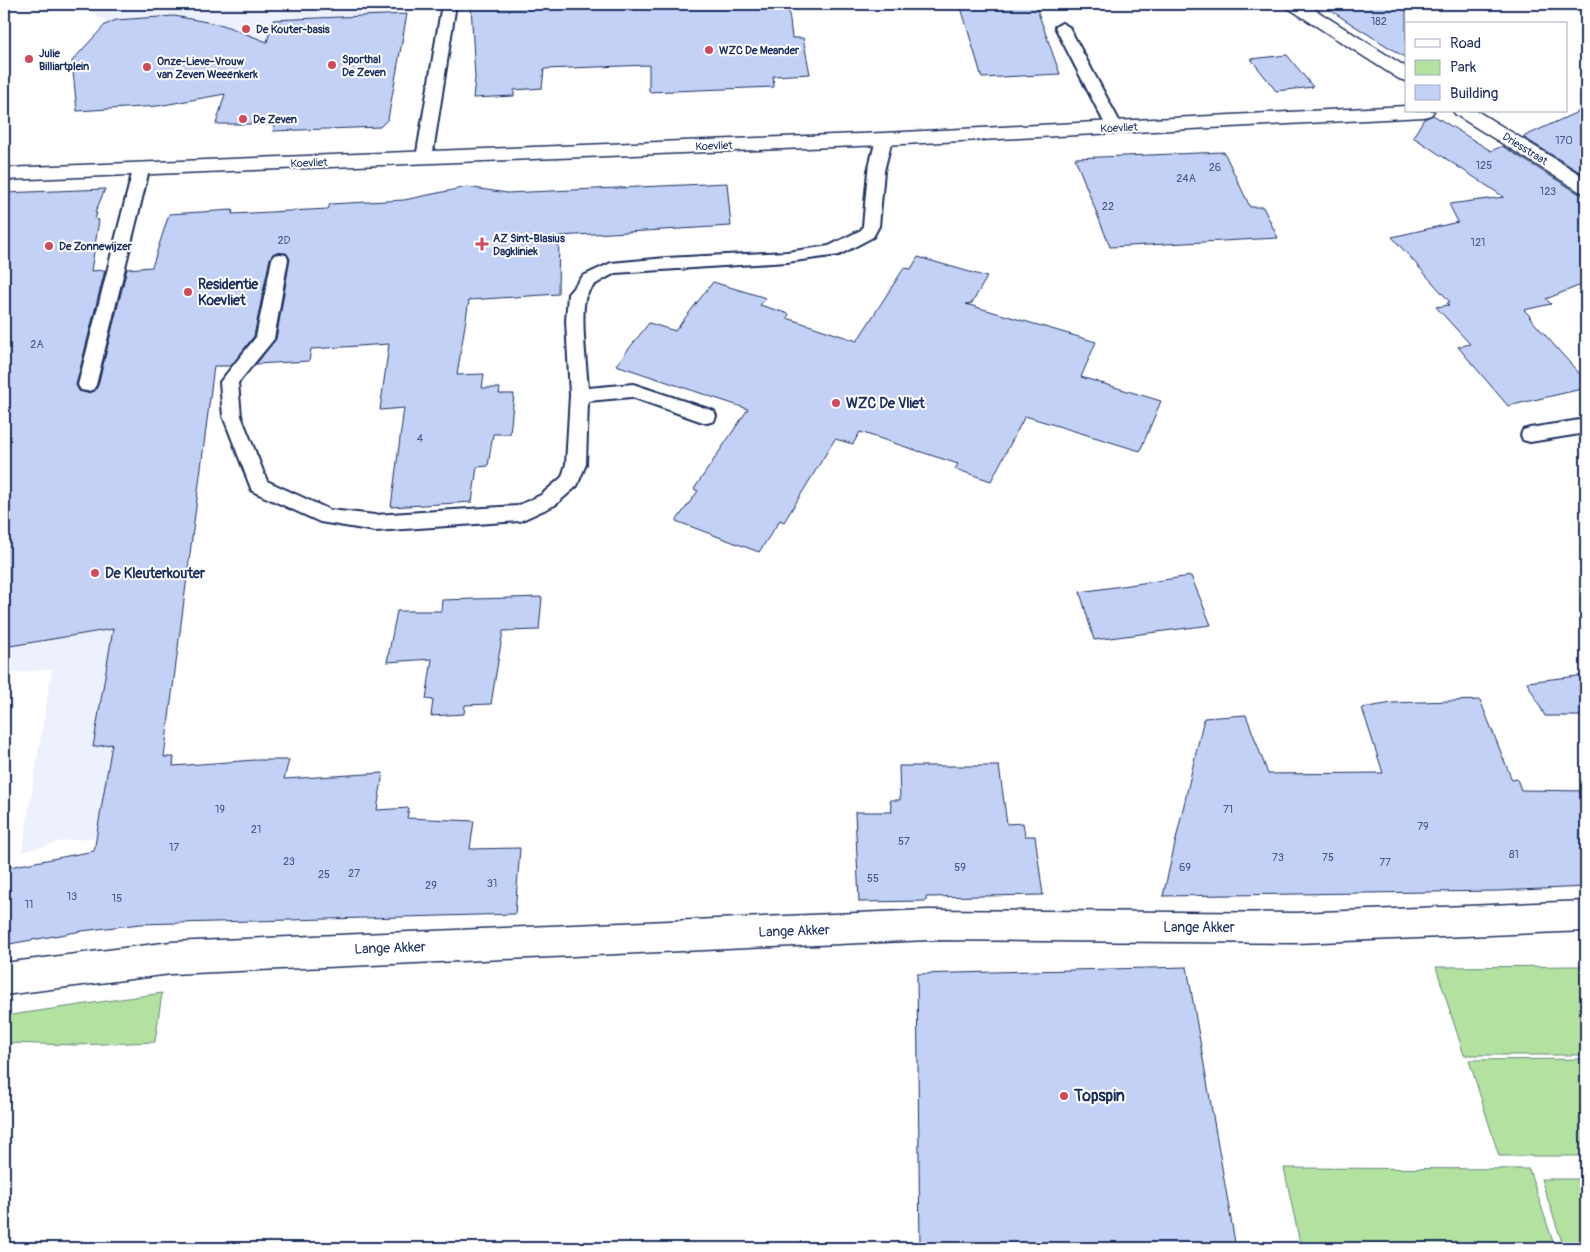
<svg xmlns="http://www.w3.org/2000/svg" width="1590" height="1252" font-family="Pangolin,sans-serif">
	<rect width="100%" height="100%" fill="#fff"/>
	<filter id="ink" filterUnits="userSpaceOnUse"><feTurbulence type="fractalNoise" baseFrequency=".02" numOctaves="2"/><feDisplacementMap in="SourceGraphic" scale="10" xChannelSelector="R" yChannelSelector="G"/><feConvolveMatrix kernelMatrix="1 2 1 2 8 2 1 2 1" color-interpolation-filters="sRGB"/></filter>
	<g filter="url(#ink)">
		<path fill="#edf1fd" d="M80,4H415L414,11H383L382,16L273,20L263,53L220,24L209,22L202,21L121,32Z
			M16,373L60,387L213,374L163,757L97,837L63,841L22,852L52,669L4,674V402Z"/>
		<path fill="#b2e1a0" stroke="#66887f" d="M1586,966V1055H1464L1436,967Z
			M162,993L155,1042L76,1045L4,1043V1016Z
			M1586,1059V1156H1499L1469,1060Z
			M1284,1168L1529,1169L1555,1248H1301Z
			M1541,1179H1586V1248H1564Z"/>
		<path fill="#c3d1f7" stroke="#1b2f5e" d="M471,4H788L792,38H803L810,74L773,76L774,87L649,92V65L544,69L542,88L514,90V96L473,98L475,78Z
			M960,4H1035L1060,74L982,78Z
			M1321,4H1406V58L1353,25Z
			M407,14L388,119L380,127L273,131L275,124H216L225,94L158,106L77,111L72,61L105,25L116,20L174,16L223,25L267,42L273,20Z
			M1287,55L1313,87L1276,91L1251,59Z
			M1586,108V176L1523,137Z
			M1433,115L1491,151L1502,146L1578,193L1586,195V283L1546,299L1551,304L1524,310L1531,317H1529L1586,381V388L1508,406L1458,347L1470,344L1436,307L1449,305L1447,303L1450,302L1392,237L1458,222L1449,204L1504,197L1413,137L1424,119Z
			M1224,152L1250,207H1263L1278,238L1110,247L1075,158Z
			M727,183L731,226L559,236L558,294L469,300L457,375L484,374L482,388H500L499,394H514L510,434H493L488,466L477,467L472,502L391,507L404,408L380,410L389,344L311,349L309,361L256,364L276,339L290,259L286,253H274L270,258L254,336L231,366H214L164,757H174L173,766L255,760H289L284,779L383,773L377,810L409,808L407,818L474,821L470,849L520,848L515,914L140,924L82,931L4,945V868L94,851L112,744L93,747L113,629L4,647V193L105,189L95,213H97L95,219L99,220L91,271L105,270L76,385L79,391L87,393L95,391L98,385L127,269L152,267L169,214L233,210L232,214L328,209L330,204L404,200L467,187L507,193Z
			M918,257L987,277L972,303L966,304L1096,342L1081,377L1161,401L1140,451L1025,416L991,481L955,469L958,464L860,432L853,444L835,439L784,522L780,520L759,552L676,521L698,491L694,489L748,409L616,365L649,323L675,331L713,282L766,298L760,305L789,314L787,318L857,341L904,268L911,269Z
			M1191,576L1211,625L1094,640L1080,592Z
			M542,597L539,630L503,631L491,704L465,705L464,714L431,716L433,700L426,699L432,659L387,662L397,611H441L442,600Z
			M1586,675V716H1545L1527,682Z
			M1480,700L1512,780L1517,779L1521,790L1586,791V887L1498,891L1163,896L1204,718L1246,715L1268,774L1383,773L1362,708L1392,703Z
			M899,766H999L1007,824L1023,823L1025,836H1035L1043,895L926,897V901L859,902L855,812H892L890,800H900Z
			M1187,967L1236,1248H920L917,974Z"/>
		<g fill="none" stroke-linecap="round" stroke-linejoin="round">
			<g stroke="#1b2f5e" stroke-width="4">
				<path id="service" d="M442,4H456L432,158L429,161H419L416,158Z
					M1062,23L1069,27L1123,128L1120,131H1110L1107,128L1055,27Z
					M884,134L889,136L892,139L884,171L879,226L873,237L839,255L787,262L615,273C605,279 593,283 587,294C579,307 587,370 588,388L633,384L714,411L716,416L714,421L707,423L700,421L632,397L588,401L586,464L577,486L555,505L520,521L375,531L320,522L252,491L223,416L220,382L256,337L272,259L274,255L280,254L286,255L288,259L274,339L238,383L241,416L267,481L330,510L375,515L517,506L541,495L562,477L566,464L570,395L566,321L568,294L583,276L611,263L666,258L787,252L829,246L861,230L863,226L868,171L876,139L879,136Z
					M141,165L147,167L149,170L96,385L93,390L87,391L81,390L78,385L133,170L135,167Z
					M1586,419V433L1530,442L1523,440L1521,435L1523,430L1530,428Z"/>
			</g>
			<g stroke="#1b2f5e" stroke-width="3">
				<path id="minor" d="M1285,4H1306L1406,67V81L1399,79L1288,8Z
					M1406,106V111H1434L1431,115L1424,117L884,145L4,180V168L884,133Z
					M1453,111H1477L1586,178V193L1579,191L1456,115Z
					M1586,901V931L1297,943L928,940L171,974L4,995V963L171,942L928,910L1297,913Z"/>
			</g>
			<use href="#service" fill="#fff" fill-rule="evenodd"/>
			<use href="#minor" fill="#fff" fill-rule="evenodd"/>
		</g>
	</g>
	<g fill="#d1495b" stroke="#fff" stroke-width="2">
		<circle cx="246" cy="29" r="5"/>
		<circle cx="709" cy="50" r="5"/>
		<circle cx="29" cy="59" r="5"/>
		<circle cx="332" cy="65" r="5"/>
		<circle cx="147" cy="67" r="5"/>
		<circle cx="243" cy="119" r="5"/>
		<path d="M479.5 236.5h5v5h5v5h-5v5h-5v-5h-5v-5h5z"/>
		<circle cx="49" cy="246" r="5"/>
		<circle cx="188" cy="292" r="5"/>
		<circle cx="836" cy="403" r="5"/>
		<circle cx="95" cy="573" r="5"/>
		<circle cx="1064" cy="1096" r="5"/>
	</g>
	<g text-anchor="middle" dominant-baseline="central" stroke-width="4" stroke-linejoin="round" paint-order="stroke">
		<g font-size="11" fill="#455884">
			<text x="1379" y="21">182</text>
			<text x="1564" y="140">170</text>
			<text x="1484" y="165">125</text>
			<text x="1215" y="167">26</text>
			<text x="1186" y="178">24A</text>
			<text x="1548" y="191">123</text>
			<text x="1108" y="206">22</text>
			<text x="284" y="240">2D</text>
			<text x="1478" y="242">121</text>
			<text x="37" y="344">2A</text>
			<text x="420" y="438">4</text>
			<text x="220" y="809">19</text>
			<text x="1228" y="809">71</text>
			<text x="1423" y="826">79</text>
			<text x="256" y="829">21</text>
			<text x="904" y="841">57</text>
			<text x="174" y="847">17</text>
			<text x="1514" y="854">81</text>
			<text x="1278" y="857">73</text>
			<text x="1328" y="857">75</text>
			<text x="289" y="861">23</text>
			<text x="1385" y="862">77</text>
			<text x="960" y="867">59</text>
			<text x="1185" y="867">69</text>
			<text x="354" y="873">27</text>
			<text x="324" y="874">25</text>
			<text x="873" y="878">55</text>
			<text x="492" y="883">31</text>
			<text x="431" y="885">29</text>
			<text x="72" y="896">13</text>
			<text x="117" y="898">15</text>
			<text x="29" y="904">11</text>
		</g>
		<g font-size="11" font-weight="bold" fill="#1b2f5e" stroke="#fff" text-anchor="start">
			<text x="256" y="29">De Kouter-basis</text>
			<text x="719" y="50">WZC De Meander</text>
			<text x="39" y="53">Julie<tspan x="39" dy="13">Billiartplein</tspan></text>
			<text x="342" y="59">Sporthal<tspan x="342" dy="13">De Zeven</tspan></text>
			<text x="157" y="61">Onze-Lieve-Vrouw<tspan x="157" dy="13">van Zeven Weeënkerk</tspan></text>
			<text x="253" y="119">De Zeven</text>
			<text x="493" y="238">AZ Sint-Blasius<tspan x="493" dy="13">Dagkliniek</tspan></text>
			<text x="59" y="246">De Zonnewijzer</text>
		</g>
		<g font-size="11" fill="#1b2f5e" stroke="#fff">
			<text transform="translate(1119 128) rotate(-3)">Koevliet</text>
			<text transform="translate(714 146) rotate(-2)">Koevliet</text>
			<text transform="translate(1525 149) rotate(32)">Driesstraat</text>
			<text transform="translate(309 163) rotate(-2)">Koevliet</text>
		</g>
		<g font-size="14" font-weight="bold" fill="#1b2f5e" stroke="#fff" text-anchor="start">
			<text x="198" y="284">Residentie<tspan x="198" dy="16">Koevliet</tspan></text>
			<text x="846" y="403">WZC De Vliet</text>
			<text x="105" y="573">De Kleuterkouter</text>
		</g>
		<g font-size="14" fill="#1b2f5e" stroke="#fff">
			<text x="1199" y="927">Lange Akker</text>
			<text transform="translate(794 931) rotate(-2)">Lange Akker</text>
			<text transform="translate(390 948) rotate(-2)">Lange Akker</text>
		</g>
		<g font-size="16" font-weight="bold" fill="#1b2f5e" stroke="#fff" text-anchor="start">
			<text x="1074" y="1096">Topspin</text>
		</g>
	</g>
	<rect width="1590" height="1252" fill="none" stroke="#fff" stroke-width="20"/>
	<rect x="10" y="10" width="1570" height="1232" fill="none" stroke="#1b2f5e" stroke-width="2" filter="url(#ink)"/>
	<rect x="1405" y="22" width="162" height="90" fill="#ffffff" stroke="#a4acbf"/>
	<rect x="1415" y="39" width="25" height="8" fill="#ffffff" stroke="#a4acbf"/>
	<text x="1450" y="48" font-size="15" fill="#1b2f5e">Road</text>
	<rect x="1415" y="60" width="25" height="15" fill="#b2e1a0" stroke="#a4acbf"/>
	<text x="1450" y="72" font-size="15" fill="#1b2f5e">Park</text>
	<rect x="1415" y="85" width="25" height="15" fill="#c3d1f7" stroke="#a4acbf"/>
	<text x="1450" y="98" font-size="15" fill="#1b2f5e">Building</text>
</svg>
